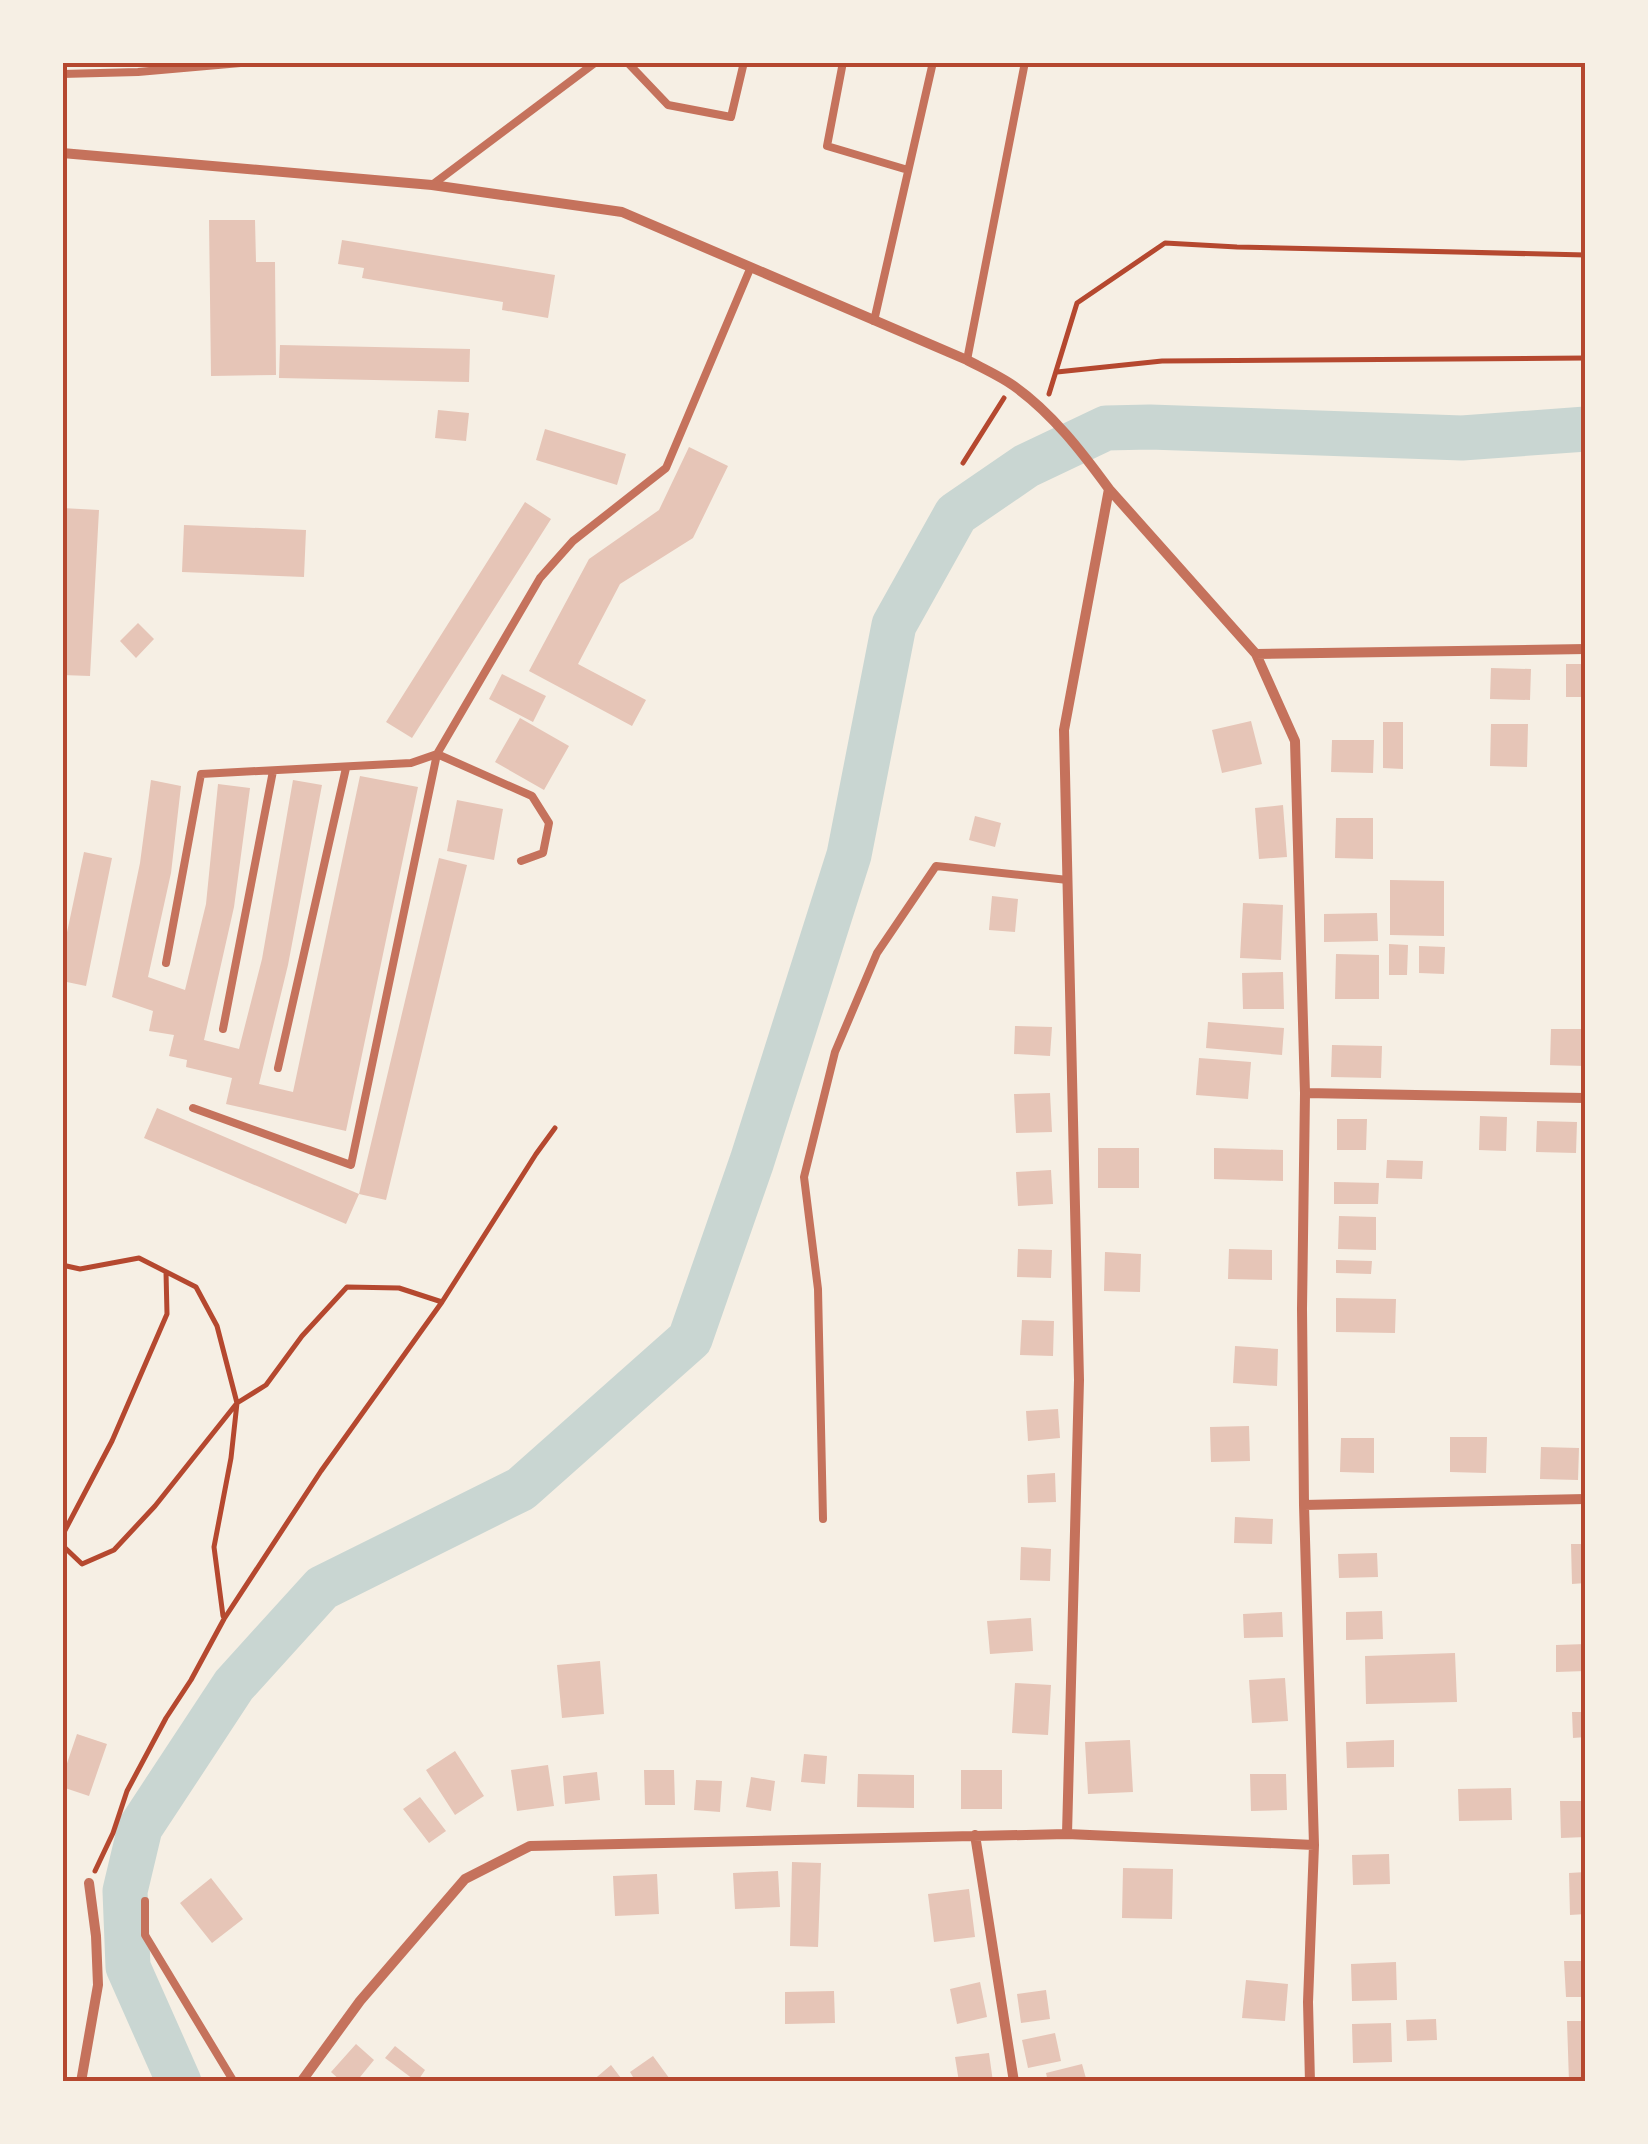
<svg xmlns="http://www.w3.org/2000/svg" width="1648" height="2144" font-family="'Work Sans',sans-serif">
	<rect width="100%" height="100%" fill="#f6efe4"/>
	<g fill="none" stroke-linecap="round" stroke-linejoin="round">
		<path stroke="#c9d6d2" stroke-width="45" d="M179,2082L128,1967L125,1891L140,1828L234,1685L322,1588L521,1489L690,1339L752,1161L849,855L894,625L956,514L1026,466L1106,428L1150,427L1462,438L1586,429"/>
	</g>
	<path fill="#e6c5b7" d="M209,220H255L256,262H275L276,375L211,376Z
		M342,240L555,275L548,318L502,310L503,302L362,278L364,268L338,264Z
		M280,345L470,349L469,382L279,378Z
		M438,410L469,413L466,441L435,438Z
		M545,429L626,454L617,485L536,460Z
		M689,447L728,466L693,538L620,584L578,664L646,700L632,726L529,671L589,559L659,510Z
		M525,502L551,519L412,738L386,722Z
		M62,508L99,510L90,676L62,675Z
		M184,525L306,530L304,577L182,572Z
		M138,623L154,639L136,658L120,641Z
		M1566,664H1586V697H1566Z
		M1491,668L1531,669L1530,700L1490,699Z
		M502,674L546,696L533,722L489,699Z
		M520,718L569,746L544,790L495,762Z
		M1251,721L1262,764L1222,773L1212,730Z
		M1383,722H1403V769L1383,768Z
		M1491,724H1528L1527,767L1490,766Z
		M1332,740H1374L1373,773L1331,772Z
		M360,776L418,787L346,1131L226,1104L232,1078L186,1067L187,1060L169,1056L174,1035L149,1031L153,1011L112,997L140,863L151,780L181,786L171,873L148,977L185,990L206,904L218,784L250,788L234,907L204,1040L239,1049L262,959L293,780L322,785L288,965L259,1084L293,1092Z
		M457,800L503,809L494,860L447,851Z
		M1283,805L1287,857L1259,859L1255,808Z
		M975,816L1001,823L995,847L969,840Z
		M1336,818H1373V859L1335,858Z
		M84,852L112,858L86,986L62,981V956Z
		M439,858L467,865L386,1200L359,1194Z
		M1390,880L1444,881V936L1390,935Z
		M992,896L1018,899L1015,932L989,930Z
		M1243,903L1283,905L1281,960L1240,958Z
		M1377,913L1378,941L1324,942V914Z
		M1389,944L1408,945L1407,975H1389Z
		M1419,946L1445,947L1444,974L1419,973Z
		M1336,954L1379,955V999H1335Z
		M1283,972L1284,1009H1243L1242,973Z
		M1208,1022L1284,1028L1282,1055L1206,1048Z
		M1015,1026L1052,1027L1050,1056L1014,1054Z
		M1551,1029H1586V1066L1550,1065Z
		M1332,1045L1382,1046L1381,1078L1331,1077Z
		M1199,1058L1251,1062L1248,1099L1196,1095Z
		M1050,1093L1052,1132L1016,1133L1014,1094Z
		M157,1108L359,1194L346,1224L144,1138Z
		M1480,1116L1507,1117L1506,1151L1479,1150Z
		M1337,1119H1367L1366,1150H1337Z
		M1537,1121L1577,1122L1576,1153L1536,1152Z
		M1098,1148H1139V1188H1098Z
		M1214,1148L1283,1150V1181L1214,1179Z
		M1387,1160L1423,1161L1422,1179L1386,1178Z
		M1051,1170L1053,1204L1018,1206L1016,1172Z
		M1334,1182L1379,1183L1378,1204H1334Z
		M1339,1216L1376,1217V1250L1338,1249Z
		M1018,1249L1052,1250L1051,1278L1017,1277Z
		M1229,1249L1272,1250V1280L1228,1279Z
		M1105,1252L1141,1254L1140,1292L1104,1291Z
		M1336,1260L1372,1261L1371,1274L1336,1273Z
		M1336,1298L1396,1299L1395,1333L1336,1332Z
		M1022,1320L1054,1321L1053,1356L1020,1355Z
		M1235,1346L1278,1349L1277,1386L1233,1383Z
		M1058,1409L1060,1438L1028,1441L1026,1411Z
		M1249,1426L1250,1461L1211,1462L1210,1427Z
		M1450,1437H1487L1486,1473L1450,1472Z
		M1341,1438H1374V1473L1340,1472Z
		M1541,1447L1579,1448L1578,1480L1540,1479Z
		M1055,1473L1056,1502L1028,1503L1027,1475Z
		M1235,1517L1273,1519L1272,1544L1234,1543Z
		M1571,1544H1586V1583L1572,1584Z
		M1021,1547L1051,1549L1050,1581L1020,1580Z
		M1377,1553L1378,1577L1339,1578L1338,1554Z
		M1382,1611L1383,1639L1346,1640V1612Z
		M1282,1612L1283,1637L1244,1638L1243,1614Z
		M1031,1618L1033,1651L990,1654L987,1621Z
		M1586,1644V1671L1556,1672V1645Z
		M1455,1653L1457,1702L1366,1704L1365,1656Z
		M600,1661L604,1714L562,1718L557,1665Z
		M1285,1678L1288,1721L1252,1723L1249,1680Z
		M1015,1683L1051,1685L1048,1735L1012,1733Z
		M1572,1712H1586V1737L1573,1738Z
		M77,1734L107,1744L89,1796L62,1787V1778Z
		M1130,1740L1133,1792L1088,1794L1085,1742Z
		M1394,1740V1767L1347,1768L1346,1742Z
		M455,1751L484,1796L455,1815L426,1770Z
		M804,1754L827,1756L825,1784L801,1782Z
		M548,1765L554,1806L517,1811L511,1770Z
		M644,1770H674L675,1805H645Z
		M961,1770H1002V1809H961Z
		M597,1772L600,1800L565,1804L563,1776Z
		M858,1774L914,1775V1808L857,1807Z
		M1250,1774H1286L1287,1810L1251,1811Z
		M751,1777L775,1781L771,1811L746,1807Z
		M696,1780L722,1781L720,1812L694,1810Z
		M1511,1788L1512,1820L1459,1821L1458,1789Z
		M420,1797L446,1831L429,1843L403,1809Z
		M1560,1801H1586V1837L1561,1838Z
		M1389,1854L1390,1884L1353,1885L1352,1855Z
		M792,1862L821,1863L818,1947L790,1946Z
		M1123,1868L1173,1869L1172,1919L1122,1918Z
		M778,1871L780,1907L735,1909L733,1873Z
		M1586,1872V1914L1570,1915L1569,1873Z
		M657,1874L659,1914L615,1916L613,1876Z
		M211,1878L243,1919L212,1943L180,1903Z
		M969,1889L975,1937L934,1942L928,1894Z
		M1564,1961H1586V1997H1566Z
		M1396,1962L1397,2000L1352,2001L1351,1964Z
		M1246,1980L1288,1984L1285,2021L1242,2018Z
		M980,1982L987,2017L957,2024L950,1989Z
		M1046,1990L1050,2019L1021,2023L1017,1994Z
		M834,1991L835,2023L785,2024V1992Z
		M1436,2019L1437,2040L1407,2041L1406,2020Z
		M1567,2021H1586V2082H1569Z
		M1391,2023L1392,2062L1353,2063L1352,2024Z
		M1055,2033L1061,2061L1028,2068L1022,2040Z
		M356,2044L374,2060L356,2082H342L331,2072Z
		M395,2046L425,2070L417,2082L385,2058Z
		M989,2053L993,2082H959L955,2057Z
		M653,2056L672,2082H636L630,2072Z
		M1082,2064L1087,2082H1048L1046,2073Z
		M611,2065L624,2082H591Z
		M1246,2077L1272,2078V2082H1246Z"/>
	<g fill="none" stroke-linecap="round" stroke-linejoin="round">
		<path stroke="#b5482f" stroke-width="5" d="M1057,372L1162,361L1586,358
			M1049,394L1077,303L1165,243L1237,247L1586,255
			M963,463L1004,398
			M62,1265L80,1269L139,1258L196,1287L217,1326L237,1403L231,1458L214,1547L223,1616
			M62,1536L112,1441L167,1314L166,1272
			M62,1545L82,1564L114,1550L155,1506L237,1403L266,1385L302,1336L347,1287L399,1288L442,1302
			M95,1871L113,1833L127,1791L166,1718L191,1680L224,1619L321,1471L442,1302L536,1154L555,1128"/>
		<path stroke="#c5725c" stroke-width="8" d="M627,62L668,105L731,117L744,62
			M843,62L827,146L908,170
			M62,74L138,72L252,62
			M432,185L596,62
			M874,321L933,62
			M967,360L1025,62
			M166,963L201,774L411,763L437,754L540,578L573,541L666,468L750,269
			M223,1029L273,771
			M278,1068L346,768
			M193,1108L351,1165L437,754L532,796L549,823L543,853L521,861
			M823,1519L818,1289L804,1177L835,1052L877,953L936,866L1068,880
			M145,1901V1935L234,2082"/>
		<path stroke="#c5725c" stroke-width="10" d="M62,153L432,185L622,212L967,360C982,368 1000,376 1014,386C1052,413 1082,452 1109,489L1256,654L1295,741L1305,1093L1302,1309L1304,1505L1314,1845L1308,2002L1310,2082
			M1256,654L1586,649
			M1305,1093L1586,1098
			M1304,1505L1586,1499
			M1067,1834L1079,1380L1064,730L1109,489
			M975,1835L1014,2082
			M81,2082L98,1985L96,1936L89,1883
			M301,2082L360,2001L465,1879L530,1846L1067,1834L1314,1845"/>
	</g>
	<rect width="1648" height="2144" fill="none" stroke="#f6efe4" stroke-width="130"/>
	<rect x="65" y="65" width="1518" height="2014" fill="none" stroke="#b5482f" stroke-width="4"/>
</svg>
